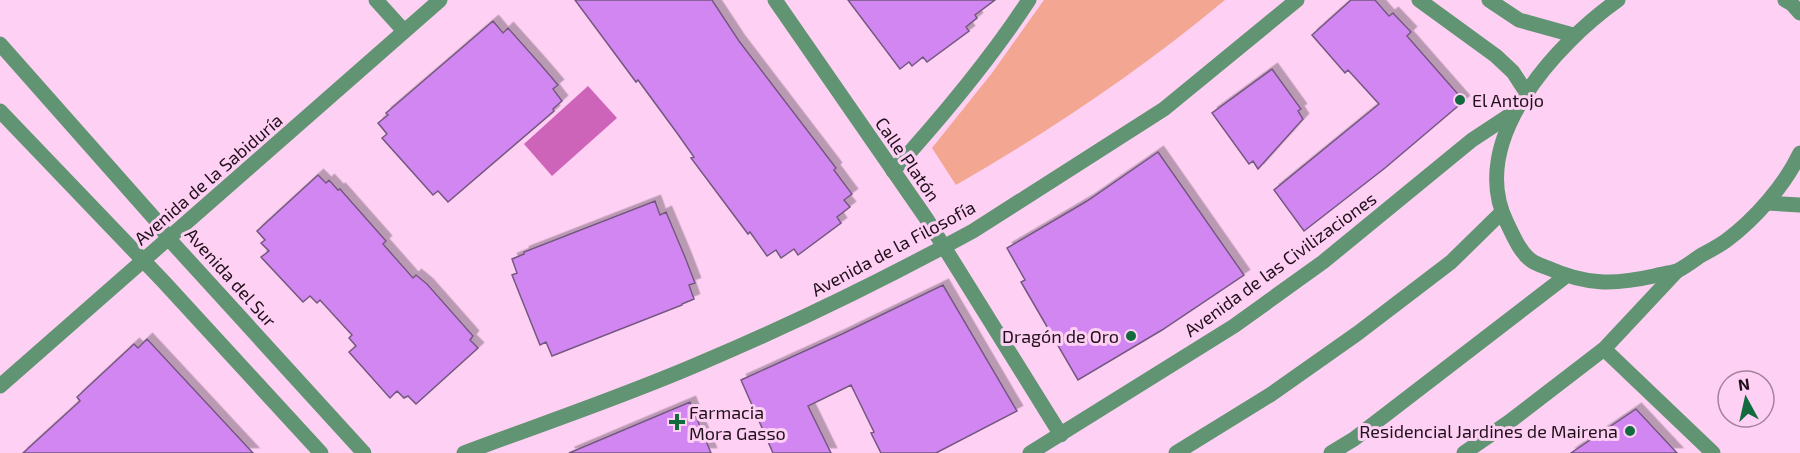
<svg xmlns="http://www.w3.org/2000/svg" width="1800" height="453" font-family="'Exo 2',sans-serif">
	<defs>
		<filter id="shadow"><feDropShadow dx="5.5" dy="-5.5" stdDeviation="0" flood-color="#0004"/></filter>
	</defs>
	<rect width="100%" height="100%" fill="#fed0f3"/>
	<path fill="#f3a692" d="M1044,0H1225C1141,70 1050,131 956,185L932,148L992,73Z"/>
	<path fill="#ce64b9" d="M588,86L617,118L552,176L524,144Z"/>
	<path fill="#d186f2" stroke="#73587f" stroke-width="1.5" filter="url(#shadow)" d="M575,0H712L739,41L836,168L834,170L852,194L844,200L850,207L837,217L841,223L798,255L794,249L781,258L776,250L767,256L750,232L748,234L691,158L694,157L677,133L638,80L636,82Z
		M848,0H995L975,15L977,18L966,27L969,31L927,62L923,57L912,66L909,62L900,69Z
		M1351,0H1375L1389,16L1393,13L1411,32L1407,36L1464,101L1385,168L1304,231L1274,190L1379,104L1348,70L1345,73L1312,35Z
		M493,21L503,33L508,28L541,65L558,85L553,89L562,101L553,109L554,111L448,202L438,191L433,195L382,138L387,134L378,123L388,115L386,113Z
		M1272,69L1301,109L1298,111L1303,119L1258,169L1253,161L1249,164L1212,113Z
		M1158,152L1244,275L1162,330L1078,380L1021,282L1025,280L1007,248L1087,201Z
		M318,175L326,183L329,180L338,190L340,189L386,241L383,244L413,278L416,275L427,284L473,336L470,340L478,348L416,404L408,396L404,398L397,391L390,398L349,352L356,346L349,338L352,335L320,300L317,303L310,296L303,302L261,257L269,251L261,243L265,240L257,231Z
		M655,201L660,215L666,212L685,257L695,283L689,285L694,299L682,304V305L552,356L546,342L540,345L512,275L517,273L512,259L524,254V252Z
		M943,285L1017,411L936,453H881L871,433L874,432L851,385L808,406L831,453H773L741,380L842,334Z
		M147,339L253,453H23L80,401L77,397L134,344L138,348Z
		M690,402L711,453H569Z
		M1636,409L1677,453H1571Z"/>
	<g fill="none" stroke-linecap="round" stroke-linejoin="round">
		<path stroke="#609472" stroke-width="15" d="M893,171C942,117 989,61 1029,0"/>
		<path stroke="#609472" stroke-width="15" d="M376,0L404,31
			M775,0L926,218L1061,435
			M0,44L154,218L169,239L364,453
			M0,111L163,281L321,453
			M1767,203L1800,205
			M1604,349L1713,453
			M0,386L440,0
			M464,453C544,423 625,396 703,362C795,323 885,279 973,231L1164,109L1297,0
			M1030,453L1234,326L1323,262L1472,140L1513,113
			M1464,453L1509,422L1604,349L1677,271"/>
		<path stroke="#609472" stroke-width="15" d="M1419,0L1496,56L1513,72L1526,92
			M1489,0L1519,20L1573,35
			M1618,0C1556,44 1466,141 1507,223C1513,235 1520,253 1532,261C1536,264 1543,266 1548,268C1586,285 1614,285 1654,276C1662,274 1670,273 1677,271C1685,267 1693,261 1700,256C1709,251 1719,246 1727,240C1755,219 1785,185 1800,153
			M1785,0L1792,4L1800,13
			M1176,453L1270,395L1358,333L1451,262L1502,212
			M1331,453L1354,439L1566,276"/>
	</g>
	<g fill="#116b3e" stroke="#fed0f3" stroke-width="2">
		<circle cx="1460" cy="100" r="6"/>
		<circle cx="1131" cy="336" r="6"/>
		<path d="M674 413h6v6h6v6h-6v6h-6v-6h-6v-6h6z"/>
		<circle cx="1630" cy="431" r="6"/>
	</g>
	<g text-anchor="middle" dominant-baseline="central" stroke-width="6" stroke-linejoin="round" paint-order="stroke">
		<g font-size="18" fill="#20101c" stroke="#fed0f3" text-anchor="start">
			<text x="1472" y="100">El Antojo</text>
			<text x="1119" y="336" text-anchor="end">Dragón de Oro</text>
			<text x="689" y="412">Farmacia<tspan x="689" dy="21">Mora Gasso</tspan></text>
			<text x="1618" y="431" text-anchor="end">Residencial Jardines de Mairena</text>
		</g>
		<g font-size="18" fill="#20101c" stroke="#fed0f3">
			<text transform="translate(908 159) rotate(55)">Calle Platón</text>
			<text transform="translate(208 179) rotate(-41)">Avenida de la Sabiduría</text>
			<text transform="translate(893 248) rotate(-28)">Avenida de la Filosofía</text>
			<text transform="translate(1280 264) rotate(-36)">Avenida de las Civilizaciones</text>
			<text transform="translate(231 277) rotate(48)">Avenida del Sur</text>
		</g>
	</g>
	<g transform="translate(1746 399) rotate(352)"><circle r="28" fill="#fed0f3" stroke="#a5839d" stroke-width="1.5"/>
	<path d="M0-4.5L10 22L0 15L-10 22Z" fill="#116b3e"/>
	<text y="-9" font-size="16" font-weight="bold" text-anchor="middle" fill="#20101c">N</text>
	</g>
</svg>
